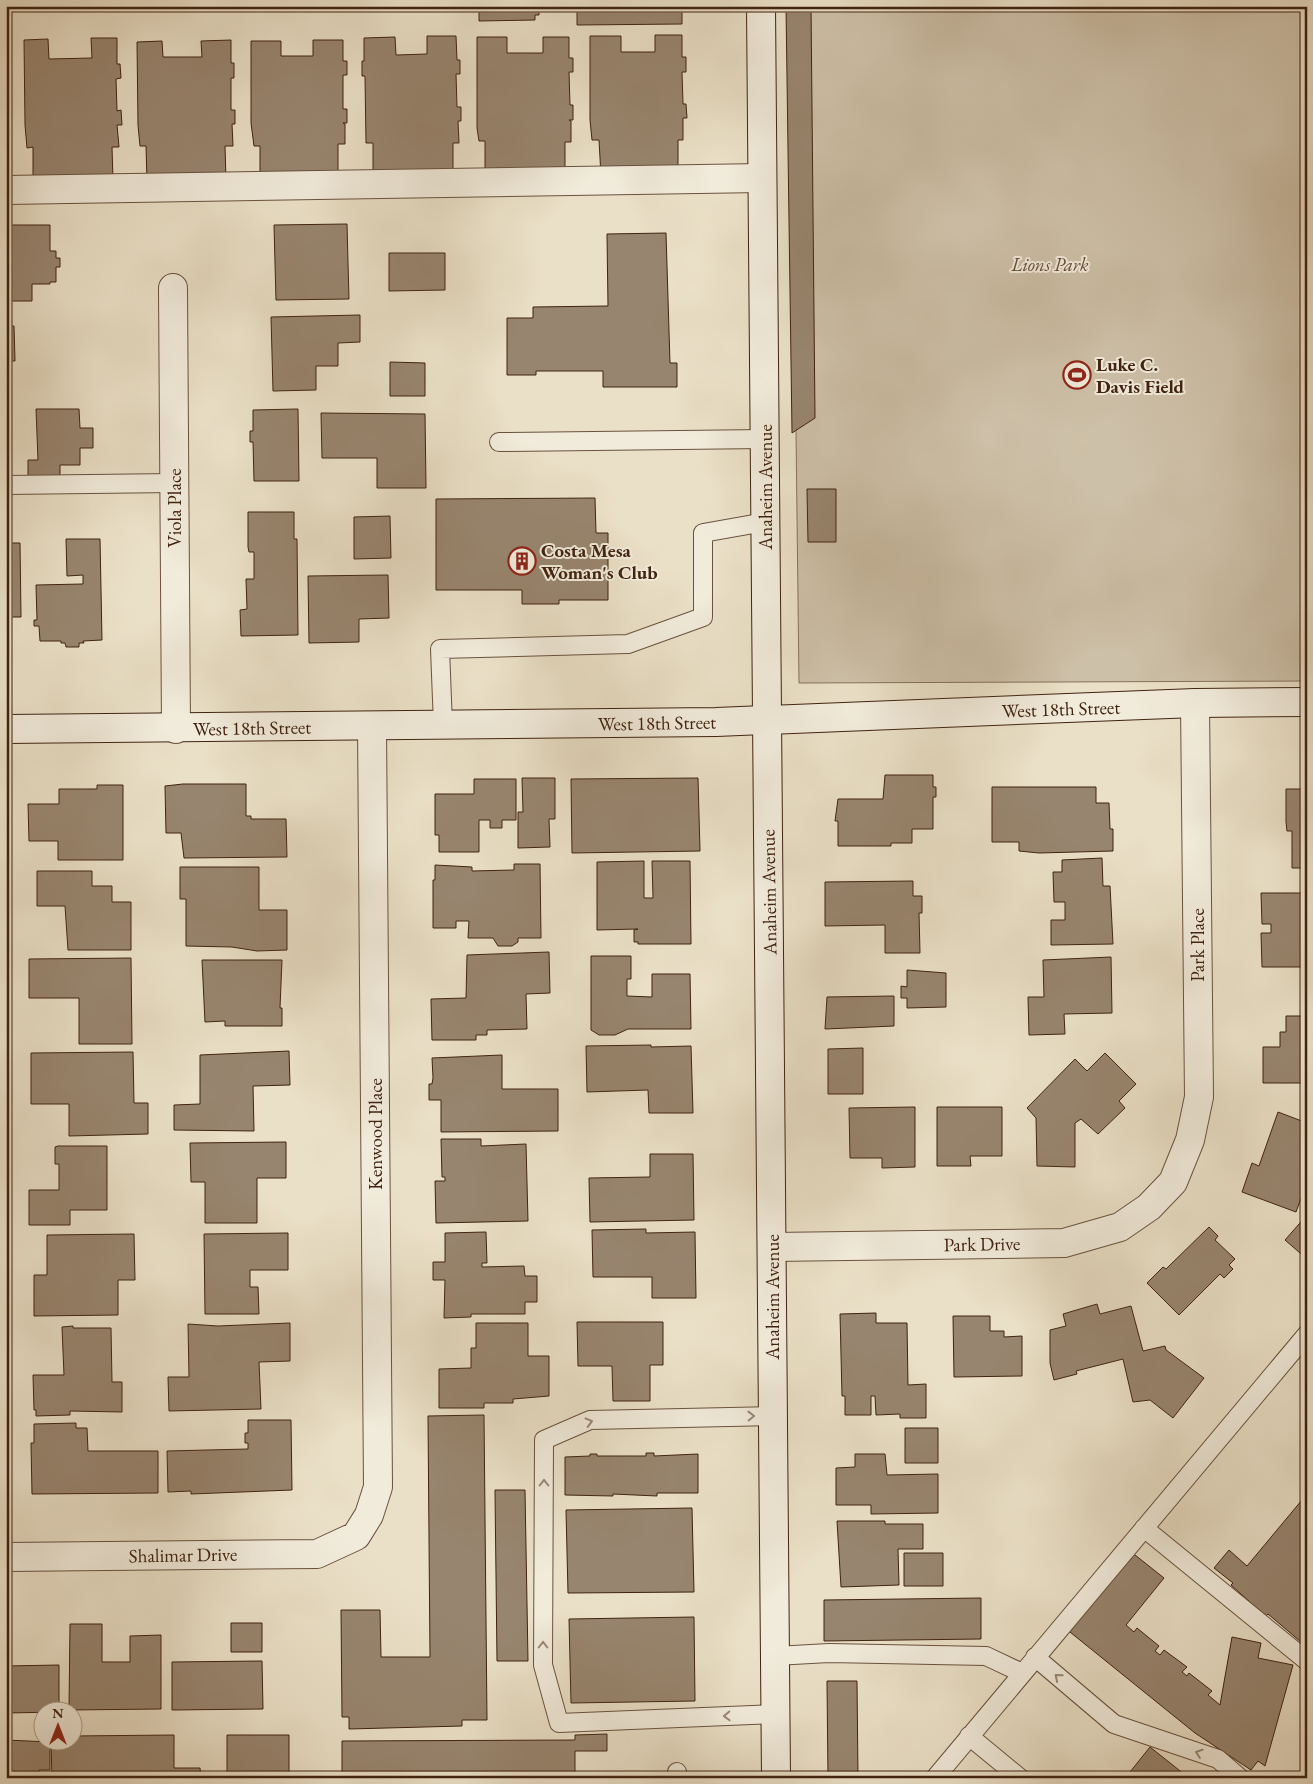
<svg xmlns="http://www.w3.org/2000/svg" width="1313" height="1784" font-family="'EB Garamond',serif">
	<rect width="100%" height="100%" fill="#eae0c7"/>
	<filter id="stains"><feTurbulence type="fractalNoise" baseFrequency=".004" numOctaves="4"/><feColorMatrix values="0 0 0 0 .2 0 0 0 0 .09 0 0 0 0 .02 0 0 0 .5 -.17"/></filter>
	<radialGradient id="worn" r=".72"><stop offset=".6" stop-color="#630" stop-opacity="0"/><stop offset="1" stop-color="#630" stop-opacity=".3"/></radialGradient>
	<path fill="#cdc0a8" stroke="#86725c" d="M791,6H1307V681L799,683Z"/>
	<path fill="#98856f" stroke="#402310" d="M479,6H539V15H535V20L479,21Z
		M577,6H682V24L577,25Z
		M786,6H811L815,418L792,433Z
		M655,35H682V57H686V72H682L683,104H686L687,118H683V140H678V175L601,176L599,140H592L590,120V36H621V52H655Z
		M427,36H456L457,60H460V74H456L457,107H461V121H458L459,143H453V177L373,179V143H366L365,76H362V61H364V38L395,37L396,55L427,54Z
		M477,37H507V53H543V37H569V58H573V72H569L570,105H573V120H569L571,121V142H565V177H485V141H479L477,128Z
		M91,38H117V64H120L121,78L116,79L117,111L121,110L122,125H117L119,147H112L113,181L33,182V147L27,148L25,125L24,40L48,39L49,59L92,58Z
		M231,40V63H234V78H231V110H235V124H232L233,146H225L226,180L147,182L146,146H140L138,125L137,42L162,41L163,57H202L201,41Z
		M313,40H343V61H347V75H343V109H347V123H343L345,124V144H338V180H260V146H254L251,123V41H281V56H313Z
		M6,41L7,65H10V80H7V133Z
		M347,224L349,299L276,300L274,225Z
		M6,225H50V251H56V258H60V267H56V282H50V284H32V301H6Z
		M666,233L670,363H677V387H603V371H536V375H507V318H533V307L608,306L607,234Z
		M389,253H445V290L389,291Z
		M360,315V342L338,343V366H316V390L273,391L271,317Z
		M6,326H14L15,361H6Z
		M390,362L425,363V396H390Z
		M36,409H79L80,428H93V448H80V465H60V483H28V460H38Z
		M298,409L299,481H254L253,442H250V431H253V410Z
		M321,413L425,414L426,488H377V458H322Z
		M807,489H836V542H808Z
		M595,498L596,533H608V600H559V604H522V590H436V499Z
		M248,512H294V539H297L298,635L241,636L240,610L247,609L246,579H254V552H249L248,547Z
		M390,516L391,558L354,559V517Z
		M66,539H100L102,640L83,641L84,643H79V647H66L65,643H61V641H40L39,626H34V620H37L36,585L83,584V575L67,576Z
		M6,543H20L21,617H6Z
		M388,575L389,618L359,619V642L309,643L308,576Z
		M885,775H933V787H936V797H933V829H912V843H891V846H838V821H835L838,799H883Z
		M522,778H555V819H549L550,847L518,848V812H523Z
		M698,778L700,851L572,853L571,779Z
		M474,779H516V820H502V828H490V820H479V852H439V835H435V794H474Z
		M183,784H246V816H251V819H286L287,857L184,858L181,833H166L165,786Z
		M97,785H123V860H58V841H29L28,804H59V789H97Z
		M992,787H1096V803H1109L1110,829H1113V851L1039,853L1019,851V842H992Z
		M1286,789H1307V868H1292V831H1287L1286,822Z
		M1102,858L1103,886H1110L1113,944L1051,945V920H1065V902H1054L1053,872H1062V860Z
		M644,861V898H653L652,861H690L691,944H638V942H634V930L638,929L597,930V862Z
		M514,864H540L541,938H518V942L512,946H498L493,938H468L469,921H456V928H433V880H435V865L472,867V871L514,870Z
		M180,867H259V910H287V950L257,951L232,947L186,946V899H180Z
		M37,871H92V886H112V902H131V950H68L65,906H37Z
		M913,881V896H922V913H919L920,953H885V925L825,926V882Z
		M1261,893H1307V967H1262L1261,933H1271V924H1262Z
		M549,952L550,993L526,994L527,1029L487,1030V1035H476V1040H432L431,999L466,998L467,955Z
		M591,956H631V979H627V996L652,997V974H690L691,1029H628L615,1035H599L591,1030Z
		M1111,957L1112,1013L1064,1014L1065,1034L1029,1035L1028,997H1044L1043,960Z
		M131,958L132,1044H79V998H29V959Z
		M202,960H282L280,1008H282V1026H225V1021L205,1022Z
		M907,970L946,973V1007L907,1008V998H901V986L907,987Z
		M894,996V1026L825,1029L827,997Z
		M1286,1016H1307V1090H1303V1083H1263V1047H1280V1032H1286Z
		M651,1045V1047L691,1046L693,1113H649L648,1090L587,1092L586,1046Z
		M863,1048V1094H828V1049Z
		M289,1051L290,1085L253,1086L254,1131L174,1130V1105L200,1104V1055Z
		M133,1052L134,1103H148V1134L69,1136V1104H31V1053Z
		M1105,1053L1136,1084L1119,1101L1125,1108L1098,1134L1081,1119L1075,1123V1167L1037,1166L1036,1118L1027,1108L1075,1059L1087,1071Z
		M502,1055V1089H558V1131L441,1132V1100H429V1084H432L433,1078L432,1058Z
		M915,1107V1167L882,1168V1158H850L849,1108Z
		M937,1107H1002V1156H970L971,1166H937Z
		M1278,1112L1307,1123V1182L1296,1212L1242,1192L1252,1163L1259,1166Z
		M441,1139H481V1146L526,1144L528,1221L436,1223L435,1181H445V1177H442Z
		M286,1142V1178H257V1223H205V1182H191L190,1143Z
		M58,1146H107V1210H70V1225H29V1190H59V1164H55V1147Z
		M650,1154H693L694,1220L590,1222L589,1178L650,1177Z
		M1307,1215V1259L1285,1240Z
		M1209,1227L1218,1236L1215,1240L1235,1259L1229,1265L1233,1269L1224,1278L1220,1274L1179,1315L1147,1283L1163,1267L1166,1269Z
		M646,1229V1233L695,1232L696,1298H652V1277H593L592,1230Z
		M486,1232L487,1263H482V1267L524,1266L525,1276H537V1302H525V1314H471V1317L444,1318L445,1280H433V1262H445V1233Z
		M288,1233V1270H250V1287H258L259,1314H205L204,1234Z
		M134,1234L135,1280H118V1315L34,1316V1275H47V1235Z
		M1097,1304L1100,1314L1131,1306L1143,1351L1165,1346L1166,1350L1204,1378L1173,1418L1150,1400L1133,1402L1123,1359L1076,1371L1077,1374L1054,1380L1050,1363V1330L1066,1326L1063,1314Z
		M876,1313V1323H907L908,1385L926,1384V1418H900V1414L876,1415L875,1396H871V1415H845V1396H842L840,1314Z
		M953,1316H990V1331H1004V1337L1022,1336V1376L954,1377Z
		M577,1322H663V1365H650V1401H613L612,1366H578Z
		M290,1323V1361L259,1362L261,1409L169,1411L168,1377H189L188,1324L218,1326Z
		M476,1323H528V1356H549V1396L513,1399V1403H484V1408H439V1369L471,1368V1348H476Z
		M73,1326V1328H111L112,1382H122V1412L70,1411V1415L36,1416V1410H34L33,1375H64L62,1327Z
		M484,1415L487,1720H462V1726L349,1729V1717H342L341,1610H380L381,1657H430L428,1416Z
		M248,1420H291L292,1490L191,1494V1491L168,1492L167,1451L248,1449V1443H245V1433H248Z
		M76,1423V1428H87L88,1451H158V1493L32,1494L31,1443H34V1424Z
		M905,1428H938V1463H905Z
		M646,1453H654V1456L698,1454V1493H657V1496L613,1494V1496L565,1495V1457L590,1456V1454H597V1456H646Z
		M855,1454H885L887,1475L938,1474V1513L871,1514V1505H836V1468L855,1467Z
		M495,1490H525L528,1661H497Z
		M1307,1494V1635L1301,1642L1268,1614L1266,1616L1252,1604L1231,1585L1233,1583L1214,1568L1229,1550L1247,1566Z
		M692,1508L694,1592L568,1593L566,1510Z
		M837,1521H885V1524H923V1549H898L899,1585L841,1587Z
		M1130,1551L1164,1578L1126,1625L1134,1632L1137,1628L1159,1646L1155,1651L1160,1655L1164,1650L1187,1667L1182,1672L1187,1676L1189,1673L1212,1691L1208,1695L1220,1705L1232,1637L1261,1643L1258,1658L1293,1665L1265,1766L1258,1761L1251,1770L1195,1733L1065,1628Z
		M904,1553H943V1586H904Z
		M981,1598V1639L824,1641V1600Z
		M694,1617L695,1701L571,1703L569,1619Z
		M231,1623H262V1652H231Z
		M70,1624H102V1662H130V1636L161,1635V1709L69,1710Z
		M262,1661L263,1709L172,1710V1662Z
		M59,1665V1712L6,1713V1666Z
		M827,1681H857L858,1778H828Z
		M607,1734V1751H575V1778H342V1741L575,1740V1735Z
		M174,1735V1768H200L201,1778H52L51,1742H72V1736Z
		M227,1735H289V1778H227Z
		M6,1740L50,1742V1770H39V1778H6Z
		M1150,1747L1189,1778L1126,1777Z"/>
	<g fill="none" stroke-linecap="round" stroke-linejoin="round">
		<g stroke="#6a523e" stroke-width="20">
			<path id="lane" d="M499,442L765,439
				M6,485L174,483
				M443,725L440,649L628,644L703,617V533L765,522
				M773,1416L590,1420L544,1440L543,1665L559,1723L776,1714
				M1144,1528L1307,1661
				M775,1656L829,1653L986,1656L1022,1673
				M1035,1657L1114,1724L1218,1759L1240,1778
				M969,1736L1020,1778
				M676,1778L677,1772
				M935,1778L1307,1334"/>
		</g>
		<g stroke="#6a523e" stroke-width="30">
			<path id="street" d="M6,190L762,178
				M173,288L176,729
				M772,1247L1064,1243L1120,1227L1149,1207L1173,1182L1190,1140L1199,1097L1195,703
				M6,1557L317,1554L356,1536L369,1515L378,1487L372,726"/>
		</g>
		<g stroke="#402310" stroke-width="30">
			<path id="secondary" d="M761,6L776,1778
				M6,729L716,722L1195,703L1307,702"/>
		</g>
		<use href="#lane" stroke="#f1ebdb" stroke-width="18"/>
		<use href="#street" stroke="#f1ebdb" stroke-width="28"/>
		<use href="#secondary" stroke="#f1ebdb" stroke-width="28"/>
	</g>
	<defs><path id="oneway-chevron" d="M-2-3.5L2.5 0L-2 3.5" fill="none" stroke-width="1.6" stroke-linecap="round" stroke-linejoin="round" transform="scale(1.25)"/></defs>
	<g stroke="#988776">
		<use href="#oneway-chevron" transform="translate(751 1416) rotate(-1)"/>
		<use href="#oneway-chevron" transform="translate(589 1422) rotate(-15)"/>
		<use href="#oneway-chevron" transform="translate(544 1483) rotate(-90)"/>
		<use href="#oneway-chevron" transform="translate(543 1645) rotate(-90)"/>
		<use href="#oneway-chevron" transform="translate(1058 1677) rotate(-140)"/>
		<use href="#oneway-chevron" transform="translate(727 1716) rotate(178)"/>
		<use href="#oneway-chevron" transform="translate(1199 1753) rotate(-161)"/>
	</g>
	<defs>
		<g id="stadium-ring" transform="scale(1.4375)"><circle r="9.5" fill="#f1ebdb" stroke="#8f2418" stroke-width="1.5"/><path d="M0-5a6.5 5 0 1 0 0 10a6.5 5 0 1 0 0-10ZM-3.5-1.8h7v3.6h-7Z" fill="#8f2418"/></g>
		<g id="building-ring" transform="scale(1.4375)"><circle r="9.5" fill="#f1ebdb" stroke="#8f2418" stroke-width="1.5"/><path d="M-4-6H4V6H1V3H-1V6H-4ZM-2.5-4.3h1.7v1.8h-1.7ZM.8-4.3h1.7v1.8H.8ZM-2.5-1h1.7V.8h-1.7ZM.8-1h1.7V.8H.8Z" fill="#8f2418"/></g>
	</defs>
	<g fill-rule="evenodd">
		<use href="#stadium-ring" x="1077" y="375"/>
		<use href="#building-ring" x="522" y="561"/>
	</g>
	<g text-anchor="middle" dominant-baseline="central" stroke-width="4" stroke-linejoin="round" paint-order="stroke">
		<g font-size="19" font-style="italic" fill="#634a36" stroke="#f1ebdb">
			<text x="1050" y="264">Lions Park</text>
		</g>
		<g font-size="19" font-weight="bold" fill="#402310" stroke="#f1ebdb" text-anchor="start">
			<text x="1096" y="364">Luke C.<tspan x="1096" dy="22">Davis Field</tspan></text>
			<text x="541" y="550">Costa Mesa<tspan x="541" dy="22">Woman's Club</tspan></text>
		</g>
		<g font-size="19" fill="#402310" stroke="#f1ebdb">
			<text transform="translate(765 487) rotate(-90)">Anaheim Avenue</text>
			<text transform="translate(174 508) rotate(-90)">Viola Place</text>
			<text transform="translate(1061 709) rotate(-2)">West 18th Street</text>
			<text transform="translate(657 723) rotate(-1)">West 18th Street</text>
			<text transform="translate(252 728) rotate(-1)">West 18th Street</text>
			<text transform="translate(769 892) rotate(-91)">Anaheim Avenue</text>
			<text transform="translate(1197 945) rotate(-90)">Park Place</text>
			<text transform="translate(375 1134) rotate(-90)">Kenwood Place</text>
			<text transform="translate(982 1244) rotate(-1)">Park Drive</text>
			<text transform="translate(772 1297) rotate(-90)">Anaheim Avenue</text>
			<text transform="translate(183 1555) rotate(-1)">Shalimar Drive</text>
		</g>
	</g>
	<rect width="1313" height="1784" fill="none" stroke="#eae0c7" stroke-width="25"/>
	<rect x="8" y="8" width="1298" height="1769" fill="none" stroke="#402310" stroke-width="2.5"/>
	<rect x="12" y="12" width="1288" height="1759" fill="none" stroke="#402310"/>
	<g transform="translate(58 1726)"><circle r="24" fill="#f1ebdb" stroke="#aa9b8a"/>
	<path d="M0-4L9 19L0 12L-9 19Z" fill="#8f2418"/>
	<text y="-8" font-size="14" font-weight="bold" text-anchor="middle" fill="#402310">N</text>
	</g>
	<rect width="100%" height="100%" filter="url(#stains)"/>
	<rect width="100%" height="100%" fill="url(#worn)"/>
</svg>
